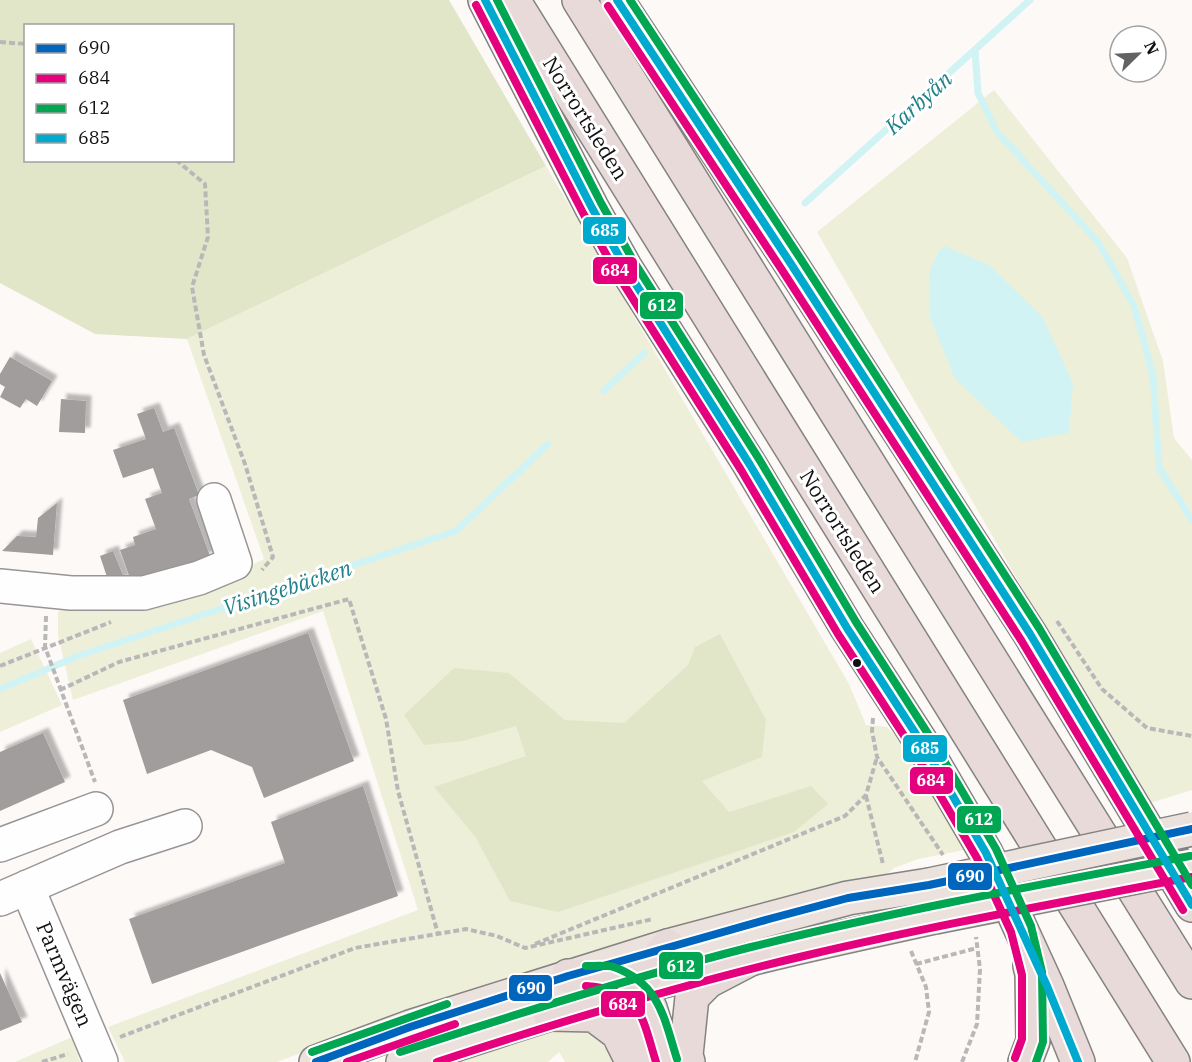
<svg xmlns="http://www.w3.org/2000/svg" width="1192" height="1062" font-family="'IBM Plex Serif',serif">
	<defs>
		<filter id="shadow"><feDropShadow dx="5.5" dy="-5.5" stdDeviation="1.5" flood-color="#0004"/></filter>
	</defs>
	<rect width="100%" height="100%" fill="#fcf9f7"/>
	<path fill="#eeefd9" d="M994,90L1127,258L1163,361L1174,438L1192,460V790L1147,804L817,232Z
		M546,166L849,684L866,725L887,727L925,767L974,848L918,859L894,868L876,883L306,1051L277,1062H125L108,1027L418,910L323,611L73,700L58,635V612L73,601L236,573L264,559L187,339Z
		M31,639L62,705L0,732V653Z
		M587,1026L627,1062H565L559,1052L548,1062H450L546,1032Z
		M72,1037L80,1062H15Z"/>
	<path fill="#e2e6c8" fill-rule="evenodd" d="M0,0H449L546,166L187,339L95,334L0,283ZM26,26H232V160H26Z
		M720,634L766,720L762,757L702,781L729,812L811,786L828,804L794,832L558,912L510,901L476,838L434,787L526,756L516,726L463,741L424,745L404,715L454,668L509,673L565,720L624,723L688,665L695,647Z"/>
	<path fill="#d1f3f3" d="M944,246L989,265L1042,316L1073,383L1069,433L1022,442L955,379L930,317L929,272L939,251Z"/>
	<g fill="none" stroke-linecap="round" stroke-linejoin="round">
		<path stroke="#d1f3f3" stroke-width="7" d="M975,51L978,93L997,132L1098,242L1134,306L1153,375L1159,468L1192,520
			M805,203L1030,0
			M604,391L644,353
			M0,689L78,656L456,531L548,444"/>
	</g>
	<path fill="#a09d9c" filter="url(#shadow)" d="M10,357L52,381L37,406L26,399L20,408L0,397L5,387L0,384V374Z
		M61,399L86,401L85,433L59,432Z
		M154,408L163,432L174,428L199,495L189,499L210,556L132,584L120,550L135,545L133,537L156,529L145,499L162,493L153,468L123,478L113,450L146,439L137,414Z
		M57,503L53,555L2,551L17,536L36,537L38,518Z
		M113,551L125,580L110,586L100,556Z
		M308,633L354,761L264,798L252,767L211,750L147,774L123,700Z
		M43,733L65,782L0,811V752Z
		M363,786L398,896L152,984L129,919L285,863L271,822Z
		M0,973L22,1022L0,1031Z"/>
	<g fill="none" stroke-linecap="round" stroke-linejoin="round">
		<g stroke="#979595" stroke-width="36">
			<path id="minor" d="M0,586L71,593H144L199,578L235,563L214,500
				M0,845L96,809
				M27,887L101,1062
				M0,899L120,847L185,826"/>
		</g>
		<g stroke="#848382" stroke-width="36">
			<path id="major" d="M316,1062L410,1027L668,946L848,898L929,885
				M403,1062C480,1037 556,1010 634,989C733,961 834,939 935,917"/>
		</g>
		<g stroke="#848382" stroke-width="36">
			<path id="highway" d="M485,0L592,208L625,267L750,465L847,628L923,745L986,853L1047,986L1078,1062
				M513,0L1173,1062
				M579,0L1192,982
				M617,0L791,264L1030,634L1192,905
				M568,976L610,977L633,989L650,1008L667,1062
				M550,1014L594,1015L618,1033L631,1059
				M638,1062L629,1026L633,989L668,946
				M688,1062L686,1055L692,997L708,981L754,957
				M1025,1062L1033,1041L1032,974L1030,966"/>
		</g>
		<path stroke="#b9b8b8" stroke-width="4" stroke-dasharray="6 3" stroke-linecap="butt" d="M0,42L26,44
			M176,160L205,184L208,237L192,287L204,355L245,464L273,557L262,570
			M46,616L45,647L95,782
			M1057,621L1102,689L1147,728L1192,736
			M0,666L111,622
			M60,690L119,662L349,599L386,719L398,791L438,934
			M873,718L872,731L877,757L943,855
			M866,796L883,864
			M535,944L845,816L866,795L877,757
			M911,951L926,987L929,1012L915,1062
			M916,964L977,948
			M120,1037L355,948L466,929L497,936L525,948L653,919
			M42,1062L68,1054
			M962,1062L977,1024L980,969L976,937"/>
		<use href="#minor" stroke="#fffefe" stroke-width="33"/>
		<use href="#major" stroke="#ebe2dd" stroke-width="33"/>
		<use href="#highway" stroke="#e8dad8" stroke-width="33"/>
		<g stroke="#848382" stroke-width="36" stroke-linecap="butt">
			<path id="major-bridge" d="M929,885L1192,829
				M935,917L1192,866"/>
		</g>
		<use href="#major-bridge" stroke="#ebe2dd" stroke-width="33"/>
		<g stroke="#fff" stroke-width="12">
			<path id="bus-1" d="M316,1062L410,1027L568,976L769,919L848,898L929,885L1192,829"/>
		</g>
		<g stroke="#fff" stroke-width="12">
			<path id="bus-2" d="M476,5L583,213L616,272L741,470L838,634L914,751L977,858L1011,932L1022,975V1039L1015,1058
				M608,6L782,270L1021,640L1183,910
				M586,986C641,989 642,1017 656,1062
				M347,1062L455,1024
				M437,1062C559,1022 683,984 808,955C935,925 1064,902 1192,877"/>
		</g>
		<g stroke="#fff" stroke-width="12">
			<path id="bus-3" d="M497,0L601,203L634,262L759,459L856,622L932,740L996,849L1031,926L1042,972L1043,1042L1036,1062
				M630,0L800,258L1039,628L1192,885
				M586,966C595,966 606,965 614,967C660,984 664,1018 677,1059
				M312,1052L447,1004
				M400,1052C516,1014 633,977 751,947C896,911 1043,884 1190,856"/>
		</g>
		<g stroke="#fff" stroke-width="12">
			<path id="bus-4" d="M485,0L592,208L625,267L750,465L847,628L923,745L986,853L1047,986L1078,1062
				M617,0L791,264L1030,634L1192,905"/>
		</g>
		<use href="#bus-1" stroke="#0065bd" stroke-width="8"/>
		<use href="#bus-2" stroke="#e5007d" stroke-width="8"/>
		<use href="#bus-3" stroke="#00a651" stroke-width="8"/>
		<use href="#bus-4" stroke="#00a9ce" stroke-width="8"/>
	</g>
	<circle fill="#111" stroke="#fff" stroke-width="2" cx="857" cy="663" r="5"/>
	<g text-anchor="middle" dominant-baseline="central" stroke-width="6" stroke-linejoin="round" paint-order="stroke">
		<g font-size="21" fill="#111" stroke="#fff">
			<text transform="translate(586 118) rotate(58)">Norrortsleden</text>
			<text transform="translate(843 531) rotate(58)">Norrortsleden</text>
			<text transform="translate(65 974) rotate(67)">Parmvägen</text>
		</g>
		<g font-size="22" font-style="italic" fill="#22828a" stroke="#fff">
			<text transform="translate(918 102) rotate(-42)">Karbyån</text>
			<text transform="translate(287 587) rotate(-18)">Visingebäcken</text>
		</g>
	</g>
	<g stroke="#fff" stroke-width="2">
		<rect x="582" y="216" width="45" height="29" rx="6" fill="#00a9ce"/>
		<rect x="592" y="256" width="46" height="29" rx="6" fill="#e5007d"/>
		<rect x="639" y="291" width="45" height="29" rx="6" fill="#00a651"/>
		<rect x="902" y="734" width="46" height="29" rx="6" fill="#00a9ce"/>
		<rect x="909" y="766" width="45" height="29" rx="6" fill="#e5007d"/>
		<rect x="956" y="805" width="46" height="29" rx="6" fill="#00a651"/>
		<rect x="947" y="862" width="46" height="29" rx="6" fill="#0065bd"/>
		<rect x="658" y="951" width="46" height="29" rx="6" fill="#00a651"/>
		<rect x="508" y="974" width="45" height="28" rx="6" fill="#0065bd"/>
		<rect x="600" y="990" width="46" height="28" rx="6" fill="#e5007d"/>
	</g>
	<g font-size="16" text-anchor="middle" font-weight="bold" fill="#fff">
		<text x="605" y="236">685</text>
		<text x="615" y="276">684</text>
		<text x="662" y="311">612</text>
		<text x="925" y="754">685</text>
		<text x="931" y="786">684</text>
		<text x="979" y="825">612</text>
		<text x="970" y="882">690</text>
		<text x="681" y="972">612</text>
		<text x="531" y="994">690</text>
		<text x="623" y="1010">684</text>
	</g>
	<rect x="24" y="24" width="210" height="138" fill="#ffffff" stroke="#a0a0a0" stroke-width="1.5"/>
	<rect x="36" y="44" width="30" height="9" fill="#0065bd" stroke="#a0a0a0" stroke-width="1.5"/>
	<text x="78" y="54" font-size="18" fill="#111111">690</text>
	<rect x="36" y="74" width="30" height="9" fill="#e5007d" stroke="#a0a0a0" stroke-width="1.5"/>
	<text x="78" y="84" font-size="18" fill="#111111">684</text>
	<rect x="36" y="104" width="30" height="9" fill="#00a651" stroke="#a0a0a0" stroke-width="1.5"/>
	<text x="78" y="114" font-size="18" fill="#111111">612</text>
	<rect x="36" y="134" width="30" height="9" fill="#00a9ce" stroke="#a0a0a0" stroke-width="1.5"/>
	<text x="78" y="144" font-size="18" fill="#111111">685</text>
	<g transform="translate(1138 54) rotate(66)"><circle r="28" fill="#ffffff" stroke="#a0a0a0" stroke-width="1.5"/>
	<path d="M0-4.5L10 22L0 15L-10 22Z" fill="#636262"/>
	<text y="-9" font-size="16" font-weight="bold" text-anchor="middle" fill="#111111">N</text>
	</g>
</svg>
